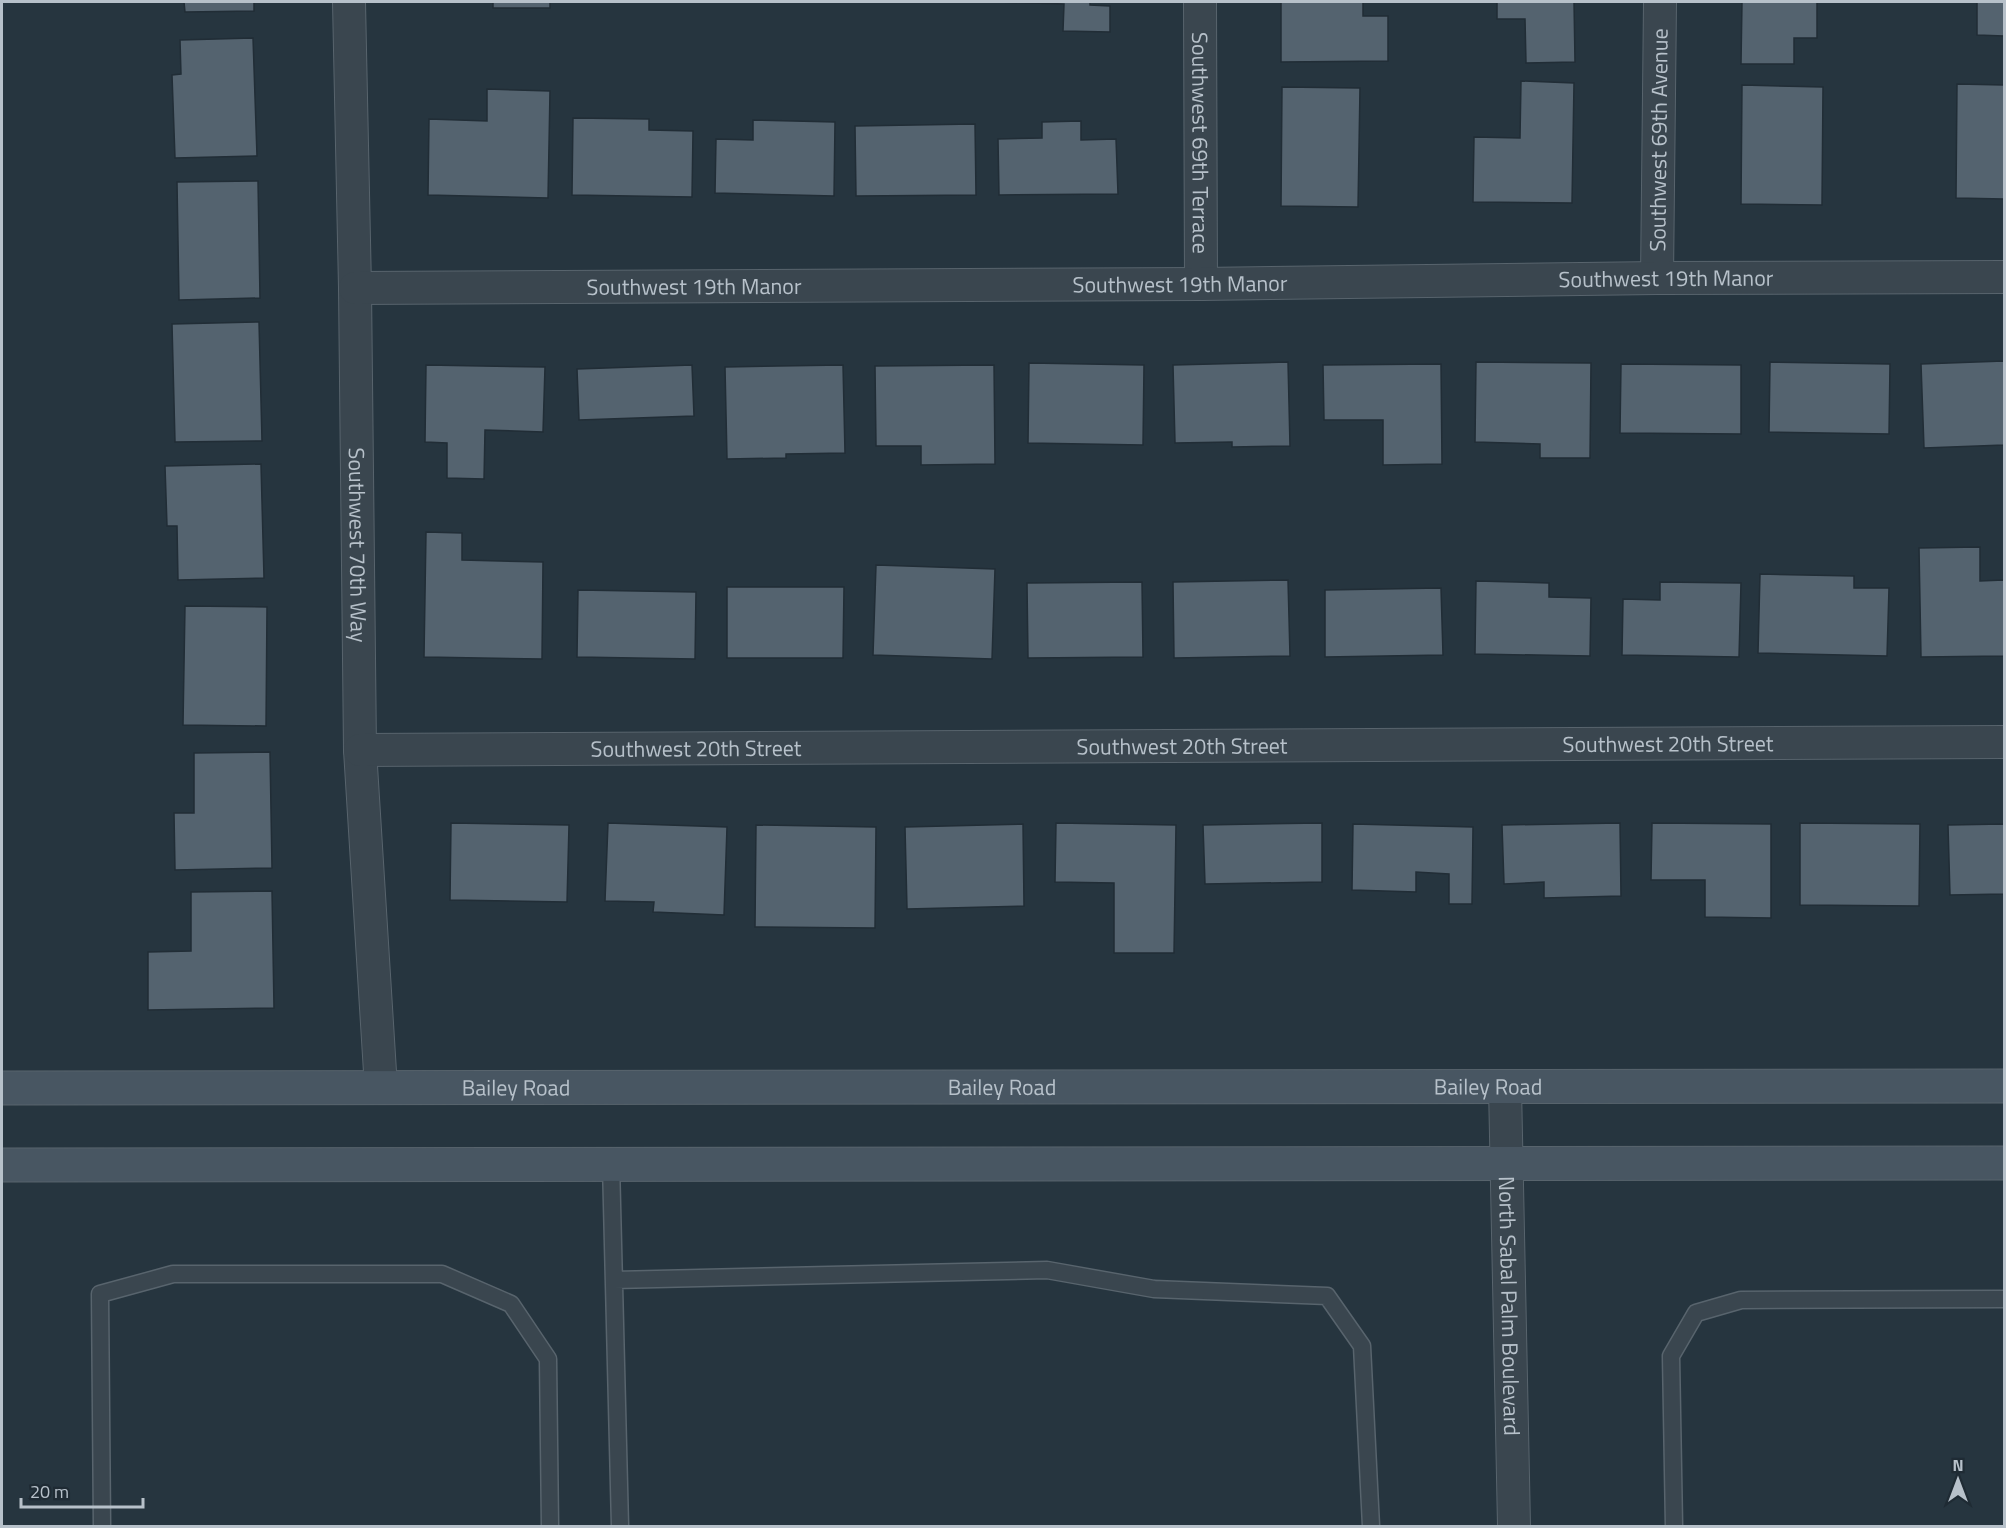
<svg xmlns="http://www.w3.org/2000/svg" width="2006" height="1528" font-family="'Titillium Web',sans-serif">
	<rect width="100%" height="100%" fill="#26353f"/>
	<path fill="#54636f" stroke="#212d36" stroke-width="1.5" d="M184,2H254V11L185,12Z
		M493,2H550V8H493Z
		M997,2H1090V5L1110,6V32L1063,31L1064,4Z
		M1281,2H1363V16H1388V61L1281,62Z
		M1497,2H1574L1575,62L1526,63L1525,19H1497Z
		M1742,2H1817V38H1794V64H1741Z
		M1977,2H2004V36L1977,35Z
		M253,38L257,156L175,158L172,75L181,74L180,40Z
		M1521,81L1574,83L1572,203L1473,202L1474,137L1520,138Z
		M1957,84L2004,85V199L1956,198Z
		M1742,85L1823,87L1822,205L1741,204Z
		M1282,87L1360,88L1358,207L1281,206Z
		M487,89L550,91L548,198L428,195L429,119L487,121Z
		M573,118L649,119V130L693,131L692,197L572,195Z
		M753,120L835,122L834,196L715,193L716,139L753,140Z
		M1081,121V140L1116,139L1118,194L999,195L998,139L1042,138V122Z
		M975,124L976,195L856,196L855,126Z
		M258,181L260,298L179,300L177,182Z
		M259,322L262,441L175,442L172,324Z
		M2004,361V445L1924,448L1921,364Z
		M1288,362L1290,446L1232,447V442L1175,443L1173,365Z
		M1476,362L1591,363L1590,458H1540V444L1475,442Z
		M1770,362L1890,364L1889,434L1769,432Z
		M1029,363L1144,365L1143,445L1028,443Z
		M1441,364L1442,464L1383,465V420H1324L1323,365Z
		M1621,364L1741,365V434L1620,433Z
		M426,365L545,367L543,432L485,430L484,479L447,478V443L425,442Z
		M692,365L694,416L579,420L577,369Z
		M843,365L845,453L786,454V458L727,459L725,367Z
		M994,365L995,464L921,465V446H876L875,366Z
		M261,464L264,578L178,580L177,526H167L165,466Z
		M426,532L462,533V560L543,562L542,659L424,657Z
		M1980,547V581L2004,580V656L1921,657L1919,548Z
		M876,565L995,569L992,659L873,655Z
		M1760,574L1854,576V588H1889L1887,656L1758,653Z
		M1288,580L1290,656L1174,658L1173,582Z
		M1476,581L1549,583V597L1591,598L1590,656L1475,654Z
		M1142,582L1143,657L1028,658L1027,583Z
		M1660,582L1741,583L1739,657L1622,655L1623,599L1660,600Z
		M727,587H844L843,658H727Z
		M1441,588L1443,655L1325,657V590Z
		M578,590L696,592L695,659L577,657Z
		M185,606L267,607L266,726L183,725Z
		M270,752L272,868L175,870L174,813H194V753Z
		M451,823L569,825L567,902L450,900Z
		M608,823L727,827L724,915L653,912L654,902L605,901Z
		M1056,823L1176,825L1174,953H1114V883L1055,882Z
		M1322,823V882L1205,884L1203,825Z
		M1620,823L1621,896L1544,898V882L1504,884L1502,825Z
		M1652,823L1771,824V918L1705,917V880H1651Z
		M1800,823L1920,824L1919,906L1800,905Z
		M1023,824L1024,906L907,909L905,827Z
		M1353,824L1473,827L1472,904H1449V874L1416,872V892L1352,890Z
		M2004,824V894L1950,895L1948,825Z
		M756,825L876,827L875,928L755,927Z
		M272,891L274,1008L148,1010V952L191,951V892Z"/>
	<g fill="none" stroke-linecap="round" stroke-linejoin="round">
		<g stroke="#58646d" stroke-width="19">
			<path id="lane" d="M611,1164L620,1526
				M614,1280L1047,1270L1154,1289L1327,1296L1362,1346L1371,1526
				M102,1526L100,1294L173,1274H442L511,1304L548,1359L550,1526
				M1674,1526L1671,1356L1696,1313L1741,1300L2004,1299"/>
		</g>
		<g stroke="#58646d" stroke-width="34">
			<g id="street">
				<path id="s1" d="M349,2L355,288L360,750L381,1088"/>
				<path id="s2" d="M1200,2L1201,284"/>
				<path id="s3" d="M1657,278L1660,2"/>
				<path id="s4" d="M355,288L1201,284L1657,278L2004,277"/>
				<path id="s5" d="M360,750L2004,742"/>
				<path id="s6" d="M1505,1087L1514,1526"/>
			</g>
		</g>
		<g stroke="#58646d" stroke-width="35">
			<g id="secondary">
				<path id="s7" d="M2,1088L2004,1086"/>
				<path d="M2,1165L2004,1163"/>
			</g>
		</g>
		<use href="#lane" stroke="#3a464f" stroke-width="16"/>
		<use href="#street" stroke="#3a464f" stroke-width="32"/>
		<use href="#secondary" stroke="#485662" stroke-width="33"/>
	</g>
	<g text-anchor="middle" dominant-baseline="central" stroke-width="4.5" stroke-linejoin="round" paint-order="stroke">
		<g font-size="22" fill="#b7c1ca" stroke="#1f2b34">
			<text stroke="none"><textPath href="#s3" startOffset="138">Southwest 69th Avenue</textPath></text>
			<text stroke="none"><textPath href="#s2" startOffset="141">Southwest 69th Terrace</textPath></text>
			<text stroke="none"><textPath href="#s4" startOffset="1311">Southwest 19th Manor</textPath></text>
			<text stroke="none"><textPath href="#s4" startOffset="825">Southwest 19th Manor</textPath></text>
			<text stroke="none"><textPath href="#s4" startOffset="339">Southwest 19th Manor</textPath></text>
			<text stroke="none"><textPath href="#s1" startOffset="543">Southwest 70th Way</textPath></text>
			<text stroke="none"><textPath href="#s5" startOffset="1308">Southwest 20th Street</textPath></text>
			<text stroke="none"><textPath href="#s5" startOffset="822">Southwest 20th Street</textPath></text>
			<text stroke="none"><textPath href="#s5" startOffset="336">Southwest 20th Street</textPath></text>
			<text stroke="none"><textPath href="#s7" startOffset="1000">Bailey Road</textPath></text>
			<text stroke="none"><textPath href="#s7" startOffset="1486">Bailey Road</textPath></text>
			<text stroke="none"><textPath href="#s7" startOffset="514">Bailey Road</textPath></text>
			<text stroke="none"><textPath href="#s6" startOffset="219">North Sabal Palm Boulevard</textPath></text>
		</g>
	</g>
	<rect width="2006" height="1528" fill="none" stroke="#b7c1ca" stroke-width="6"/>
	<g transform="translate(1958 1480)" stroke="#1f2b34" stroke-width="4.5" paint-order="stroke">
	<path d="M0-4.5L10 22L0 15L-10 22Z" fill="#b7c1ca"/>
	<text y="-9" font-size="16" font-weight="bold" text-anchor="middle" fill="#b7c1ca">N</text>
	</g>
	<path d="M21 1498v9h122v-9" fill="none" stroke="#b7c1ca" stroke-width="3"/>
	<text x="30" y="1498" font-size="18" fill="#b7c1ca" stroke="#1f2b34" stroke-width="4.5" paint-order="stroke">20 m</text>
</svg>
